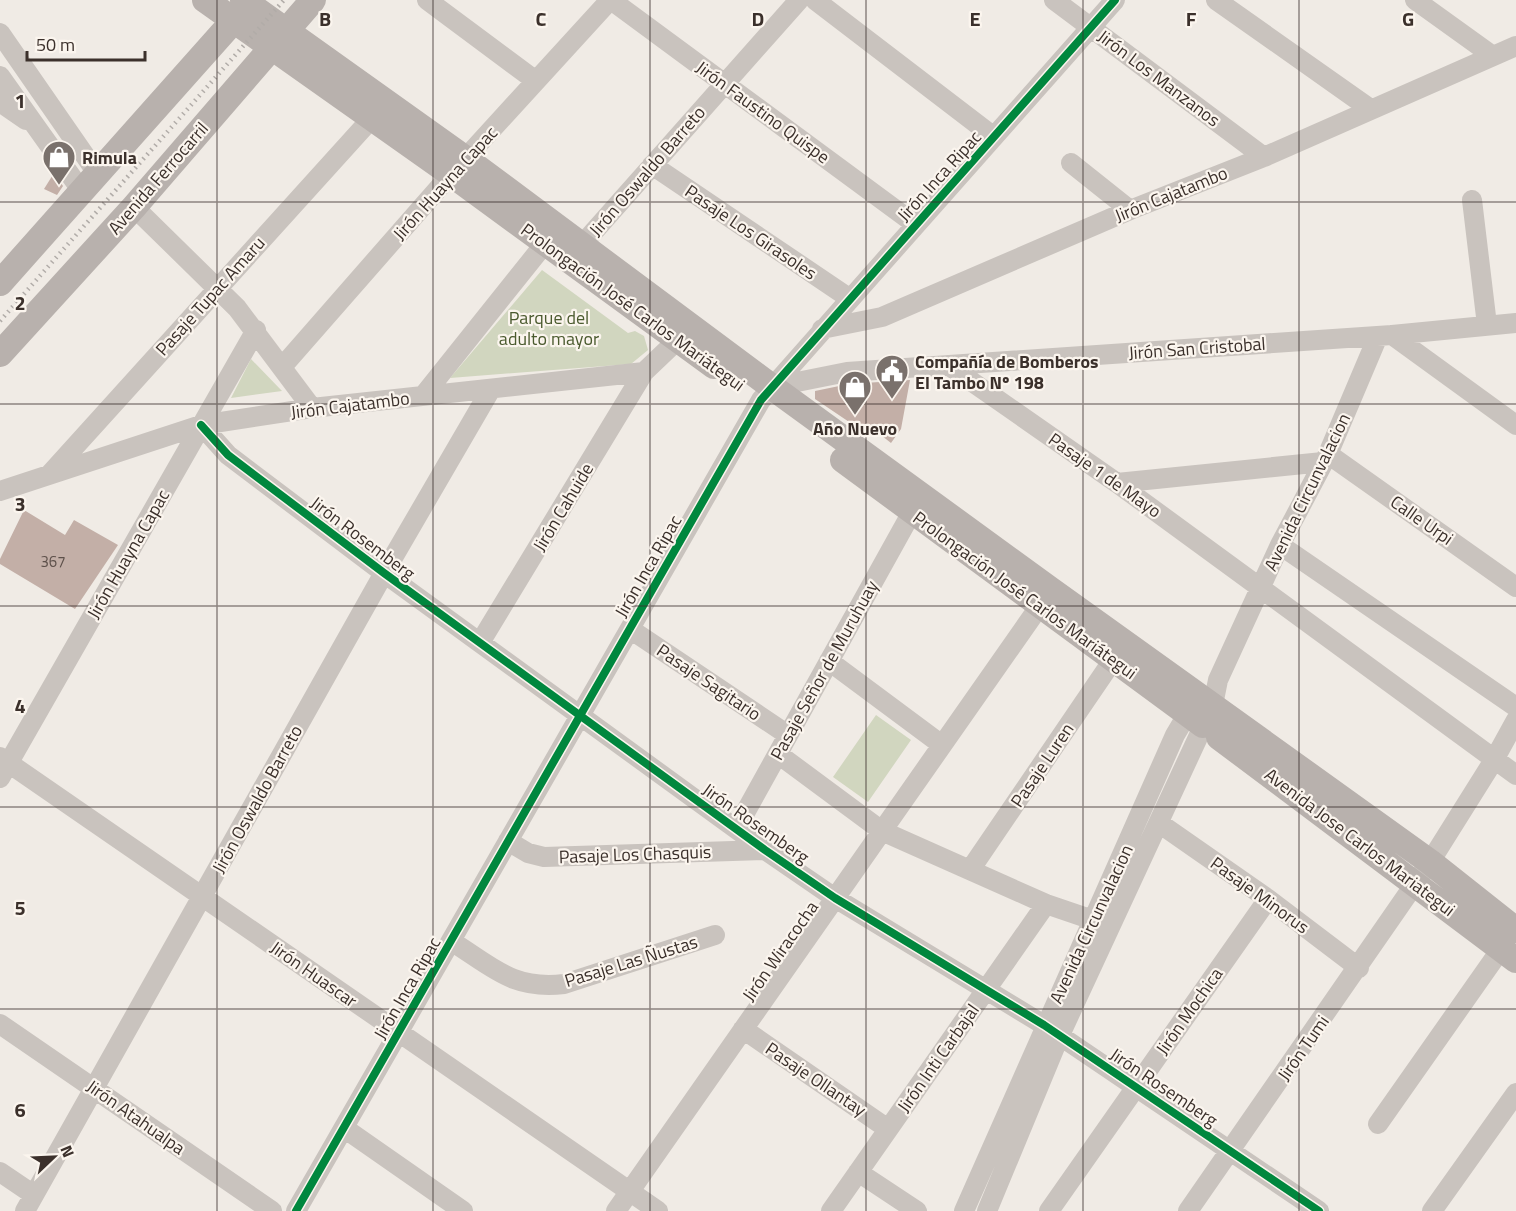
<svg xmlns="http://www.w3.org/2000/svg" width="1516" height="1211" font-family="'Titillium Web',sans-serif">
	<rect width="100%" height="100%" fill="#f0ebe5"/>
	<path fill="#d1d6bf" d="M542,270L628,333L635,331L644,336L648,350L631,364L450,378Z
		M251,359L282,391L231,398Z
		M876,715L911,740L868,802L833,777Z"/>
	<path fill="#c3afa7" d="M54,173L63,186L57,195L44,189Z
		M910,380L901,429L891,443L868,425L867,434L815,399V391L849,384Z
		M24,510L65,535L74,520L118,545L75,609L0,564V559Z"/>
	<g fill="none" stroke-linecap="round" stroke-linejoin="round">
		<path stroke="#c9c3be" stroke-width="20" d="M427,0L536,81
			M611,0L915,224
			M815,0L994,137
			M1054,0L1264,157
			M1216,0L1369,108
			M1415,0L1493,56
			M0,33L97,173
			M0,76L81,190
			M0,102L26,120
			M1071,163L1130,210
			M652,165L849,298
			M1472,200L1487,325
			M134,207L237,308L312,408
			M574,254L799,0
			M822,329L882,317L1130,210L1264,157L1516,46
			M1392,335L1516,425
			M948,365L1117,483L1516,775
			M282,367L451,174L610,0
			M772,387L847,372L1392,335L1516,323
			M423,396L554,232
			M201,425L228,455L384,573L765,850L835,898L1044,1025L1319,1211
			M1328,454L1516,587
			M50,474L372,118
			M1117,483L1323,462
			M0,491L201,425L312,408L644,372L687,331
			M1280,545L1516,707
			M630,629L788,735
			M481,641L644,372
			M829,661L942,745
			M778,754L882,831L1046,904L1093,920
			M0,757L658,1211
			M0,778L256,330
			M1159,823L1268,899L1359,968
			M736,829L912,512
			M508,841L528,853L544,857L765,850
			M970,870L1113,660
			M451,941C493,967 512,990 564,984L715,935
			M0,1024L272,1211
			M743,1029L888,1129
			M1378,1124L1501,949
			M344,1128L463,1211
			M0,1172L34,1195
			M858,1172L917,1211
			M25,1211L384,573L491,389
			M296,1211L761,400L1115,0
			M616,1211L1048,594
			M831,1211L1046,904
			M964,1211L1175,735L1194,703
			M987,1211L1060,1035L1213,705L1218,680L1280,545L1328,454L1378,336
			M1049,1211L1268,899
			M1188,1211L1430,862L1494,760L1516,720
			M1432,1211L1516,1093"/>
		<path stroke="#b8b1ad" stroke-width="26" d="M205,0L451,174L714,366
			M243,0L466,159L772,387L1051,590L1430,862L1516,930
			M0,283L244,9
			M0,354L134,207L313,0
			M843,460L1203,725
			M1219,737L1516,960"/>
		<path stroke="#b1aca8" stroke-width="4.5" stroke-dasharray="1.5 4.5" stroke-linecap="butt" d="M0,321L284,0"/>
		<g stroke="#fbf5ee" stroke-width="11">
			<path id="cycleway" d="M201,425L228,455L384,573L765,850L835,898L1044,1025L1319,1211
				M296,1211L761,400L1115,0"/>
		</g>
		<use href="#cycleway" stroke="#00873e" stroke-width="8"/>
	</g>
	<path fill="none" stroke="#3b302b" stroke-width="1.5" stroke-opacity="0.55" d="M217,0V1211M433,0V1211M650,0V1211M866,0V1211M1083,0V1211M1299,0V1211M0,202H1516M0,404H1516M0,606H1516M0,807H1516M0,1009H1516"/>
	<defs>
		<g id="shop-pin" transform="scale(1.725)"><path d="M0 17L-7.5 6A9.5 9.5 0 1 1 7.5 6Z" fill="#7a716c" stroke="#fbf5ee"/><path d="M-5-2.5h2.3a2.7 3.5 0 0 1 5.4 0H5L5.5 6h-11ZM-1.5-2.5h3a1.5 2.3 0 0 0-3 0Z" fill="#fff"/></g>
		<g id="civic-pin" transform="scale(1.725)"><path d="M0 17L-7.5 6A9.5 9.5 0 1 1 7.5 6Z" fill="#7a716c" stroke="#fbf5ee"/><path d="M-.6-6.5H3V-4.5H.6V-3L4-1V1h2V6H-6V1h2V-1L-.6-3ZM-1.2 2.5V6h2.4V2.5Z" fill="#fff"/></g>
	</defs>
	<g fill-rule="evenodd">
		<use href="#shop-pin" x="59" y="157"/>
		<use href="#civic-pin" x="892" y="371"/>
		<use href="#shop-pin" x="855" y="387"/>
	</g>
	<g text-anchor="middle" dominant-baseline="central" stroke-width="4.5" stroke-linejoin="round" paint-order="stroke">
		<g font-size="15" fill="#5d504a">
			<text x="53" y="561">367</text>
		</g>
		<g font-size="18" fill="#3b302b" stroke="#fbf5ee">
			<text transform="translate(1159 78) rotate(37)">Jirón Los Manzanos</text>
			<text transform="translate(763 112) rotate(36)">Jirón Faustino Quispe</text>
			<text transform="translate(647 171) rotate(-49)">Jirón Oswaldo Barreto</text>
			<text transform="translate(939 176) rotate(-48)">Jirón Inca Ripac</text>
			<text transform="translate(158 178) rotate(-49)">Avenida Ferrocarril</text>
			<text transform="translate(445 183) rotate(-48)">Jirón Huayna Capac</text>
			<text transform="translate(1171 194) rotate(-22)">Jirón Cajatambo</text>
			<text transform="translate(751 232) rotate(34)">Pasaje Los Girasoles</text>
			<text transform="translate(210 296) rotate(-48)">Pasaje Tupac Amaru</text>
			<text transform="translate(633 307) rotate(36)">Prolongación José Carlos Mariátegui</text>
			<text transform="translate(1197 348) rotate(-4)">Jirón San Cristobal</text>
			<text transform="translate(350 405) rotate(-7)">Jirón Cajatambo</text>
			<text transform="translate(1105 475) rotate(35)">Pasaje 1 de Mayo</text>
			<text transform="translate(1307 492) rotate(-64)">Avenida Circunvalacion</text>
			<text transform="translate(563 507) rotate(-59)">Jirón Cahuide</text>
			<text transform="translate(1422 520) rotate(35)">Calle Urpi</text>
			<text transform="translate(363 538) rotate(37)">Jirón Rosemberg</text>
			<text transform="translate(128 554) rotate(-60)">Jirón Huayna Capac</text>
			<text transform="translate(648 566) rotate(-60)">Jirón Inca Ripac</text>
			<text transform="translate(1025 595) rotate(36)">Prolongación José Carlos Mariátegui</text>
			<text transform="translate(824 670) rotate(-61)">Pasaje Señor de Muruhuay</text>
			<text transform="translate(709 682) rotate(34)">Pasaje Sagitario</text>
			<text transform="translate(1042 765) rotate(-56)">Pasaje Luren</text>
			<text transform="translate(257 799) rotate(-61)">Jirón Oswaldo Barreto</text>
			<text transform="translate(756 823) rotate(35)">Jirón Rosemberg</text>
			<text transform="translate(1360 842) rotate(37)">Avenida Jose Carlos Mariategui</text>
			<text transform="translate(635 854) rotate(-2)">Pasaje Los Chasquis</text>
			<text transform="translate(1260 895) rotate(36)">Pasaje Minorus</text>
			<text transform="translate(1091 924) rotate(-65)">Avenida Circunvalacion</text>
			<text transform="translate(780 951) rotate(-55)">Jirón Wiracocha</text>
			<text transform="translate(631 961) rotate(-17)">Pasaje Las Ñustas</text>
			<text transform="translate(314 974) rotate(35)">Jirón Huascar</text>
			<text transform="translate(407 988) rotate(-60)">Jirón Inca Ripac</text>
			<text transform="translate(1189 1011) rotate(-55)">Jirón Mochica</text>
			<text transform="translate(1303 1048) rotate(-55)">Jirón Tumi</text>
			<text transform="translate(938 1058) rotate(-55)">Jirón Inti Carbajal</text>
			<text transform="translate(816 1079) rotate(34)">Pasaje Ollantay</text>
			<text transform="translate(1164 1087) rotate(34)">Jirón Rosemberg</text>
			<text transform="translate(136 1117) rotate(35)">Jirón Atahualpa</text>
		</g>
		<g font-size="18" font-weight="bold" fill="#3b302b" stroke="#fbf5ee" text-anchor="start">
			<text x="82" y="157">Rimula</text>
			<text x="915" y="361">Compañía de Bomberos<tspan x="915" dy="21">El Tambo Nº 198</tspan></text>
			<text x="855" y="428" text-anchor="middle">Año Nuevo</text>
		</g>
		<g font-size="18" fill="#4a5a2e" stroke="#fbf5ee">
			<text x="549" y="317">Parque del<tspan x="549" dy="21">adulto mayor</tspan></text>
		</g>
	</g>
	<g font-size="20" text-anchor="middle" font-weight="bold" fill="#3b302b" stroke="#fbf5ee" stroke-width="4.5" stroke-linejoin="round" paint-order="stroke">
		<text x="325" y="26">B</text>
		<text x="541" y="26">C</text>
		<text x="758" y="26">D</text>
		<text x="975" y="26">E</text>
		<text x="1191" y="26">F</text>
		<text x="1408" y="26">G</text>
		<text x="20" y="108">1</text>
		<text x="20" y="310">2</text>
		<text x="20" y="511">3</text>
		<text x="20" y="713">4</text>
		<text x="20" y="915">5</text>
		<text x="20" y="1117">6</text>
	</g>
	<g transform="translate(54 1157) rotate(67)" stroke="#fbf5ee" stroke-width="4.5" paint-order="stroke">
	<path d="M0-4.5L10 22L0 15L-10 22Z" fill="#3b302b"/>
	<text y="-9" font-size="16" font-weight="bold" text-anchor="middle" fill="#3b302b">N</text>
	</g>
	<path d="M27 51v9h118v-9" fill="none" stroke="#3b302b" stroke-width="3"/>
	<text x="36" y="51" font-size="18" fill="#3b302b" stroke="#fbf5ee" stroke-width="4.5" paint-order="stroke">50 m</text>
</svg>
